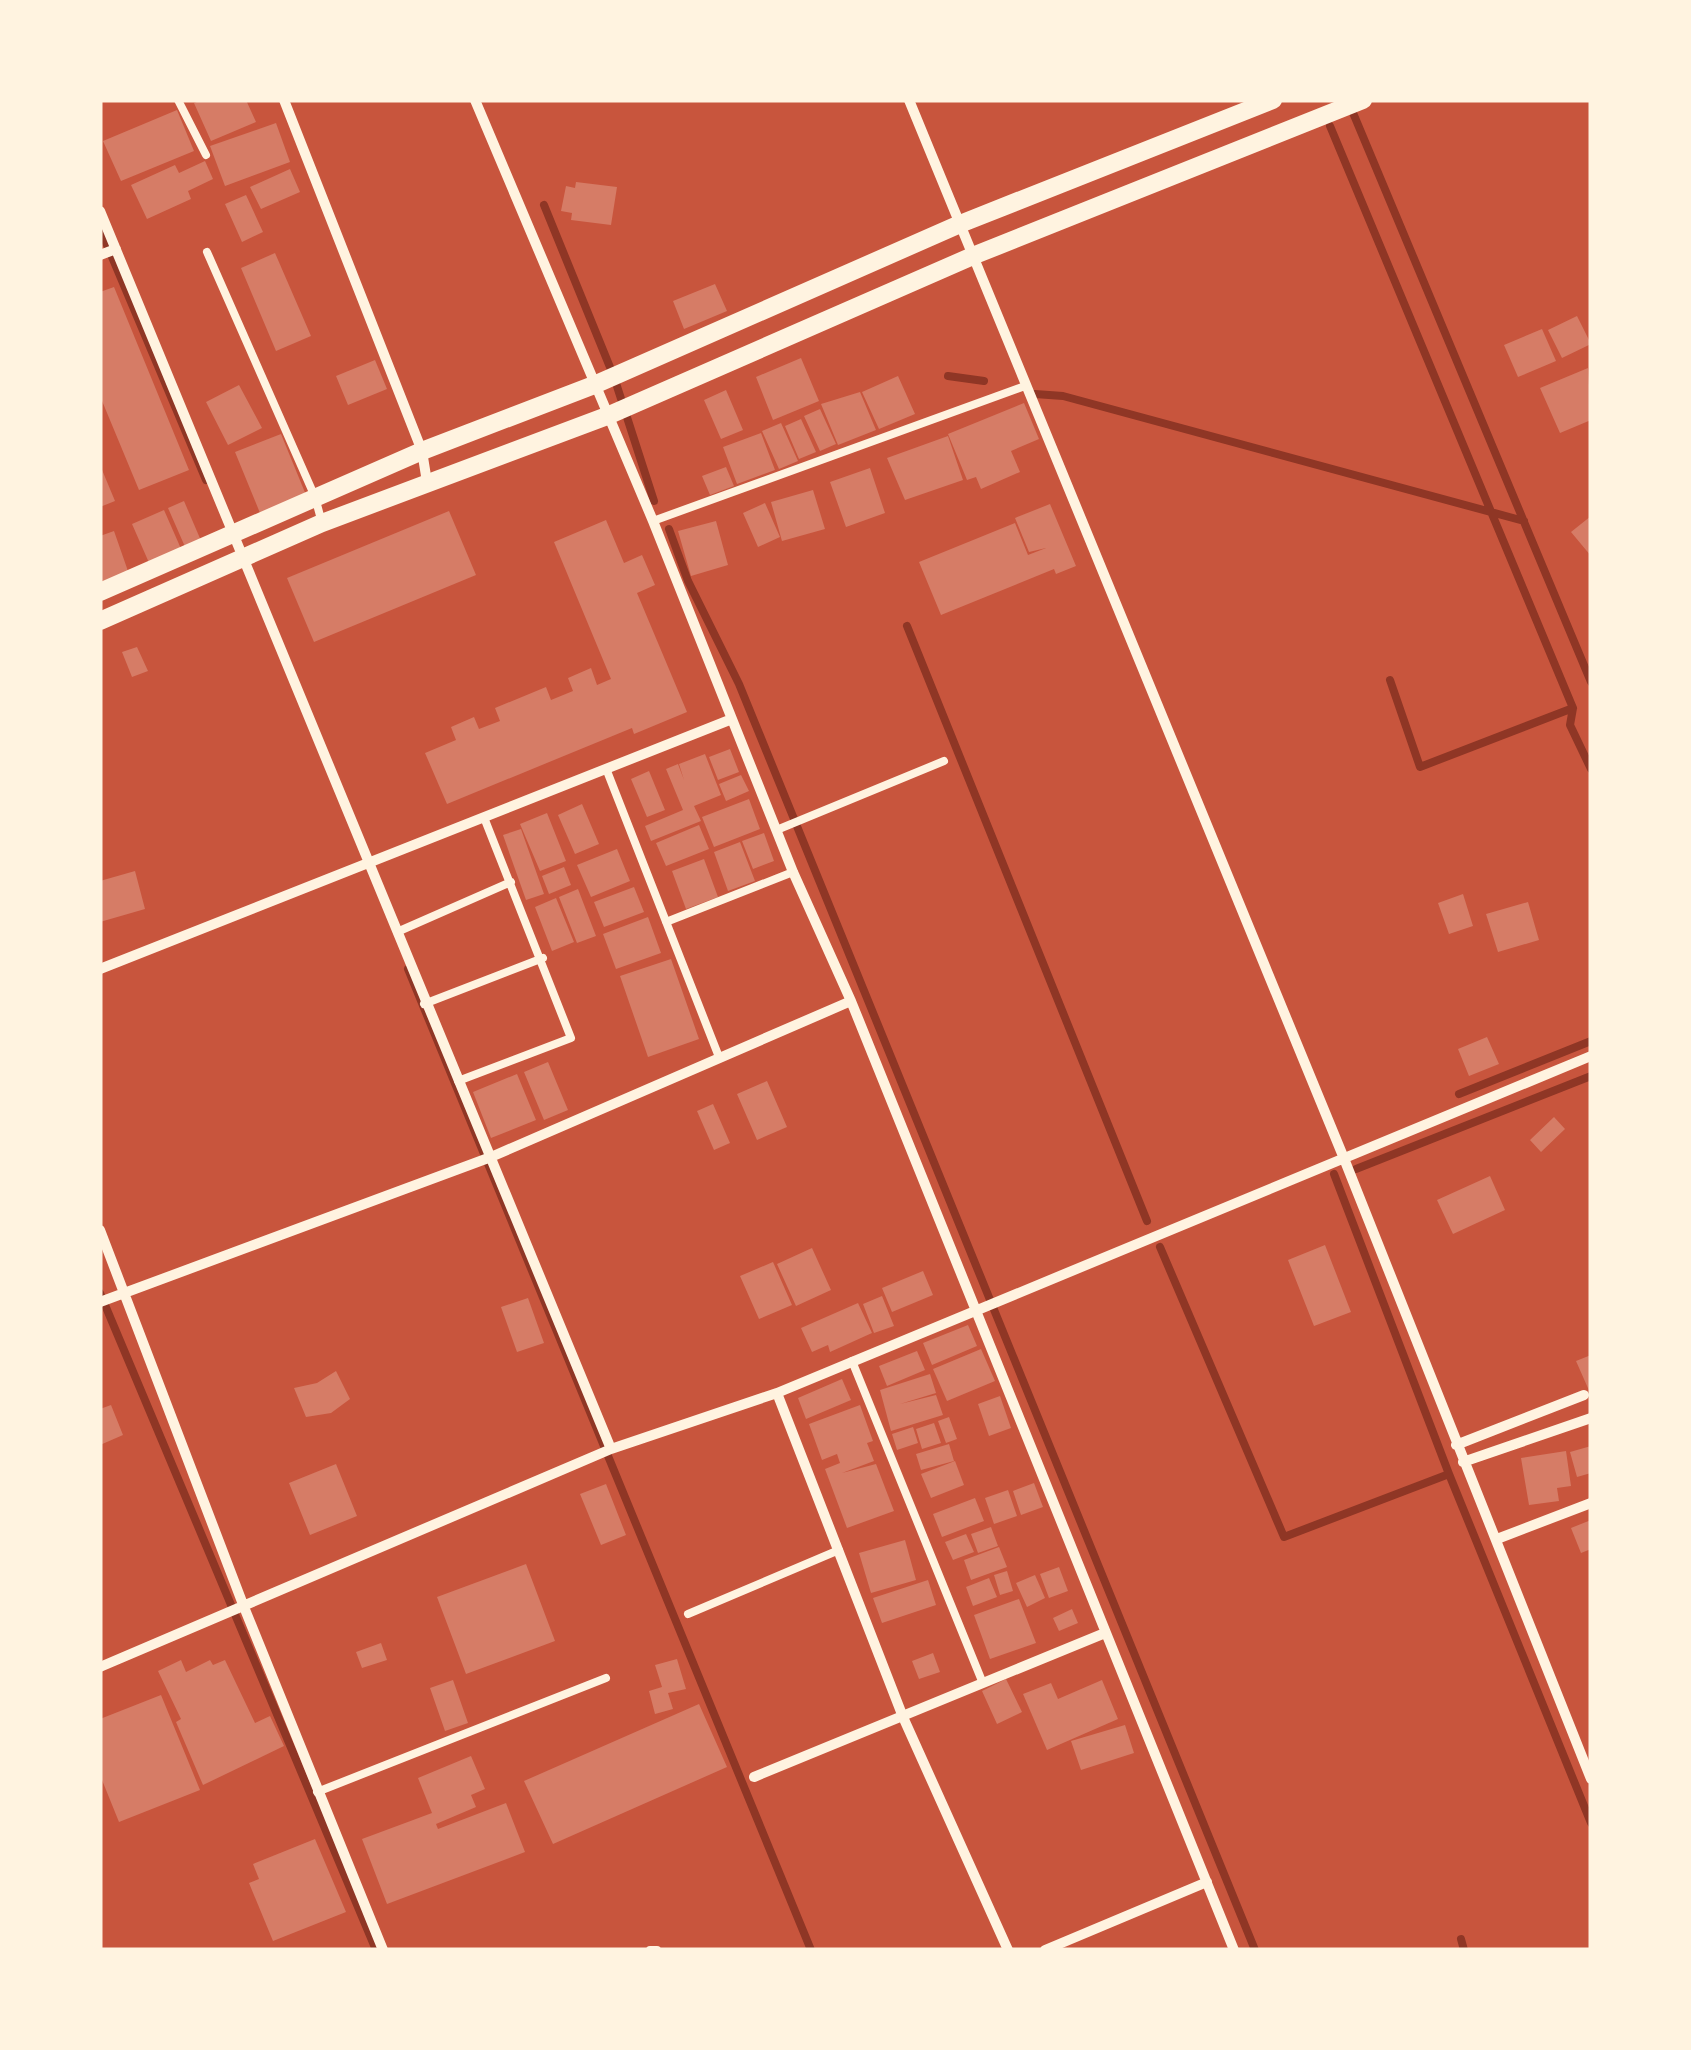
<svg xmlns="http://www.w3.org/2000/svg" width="1691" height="2050" font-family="'Golos Text',sans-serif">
	<rect width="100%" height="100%" fill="#c8553d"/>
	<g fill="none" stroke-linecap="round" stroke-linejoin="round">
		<path stroke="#8f3625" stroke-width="8" d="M1351,108L1591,682
			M1330,126L1573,708L1570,725L1591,769
			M544,205L614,377L654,501
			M100,227L107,245
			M112,257L206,480
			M948,376L984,381
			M1035,394L1063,396L1524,521
			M669,529L688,581L739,684L1255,1950
			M907,626L1147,1221
			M1390,680L1420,767L1573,708
			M408,969L811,1950
			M1459,1094L1591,1041
			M1356,1169L1591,1076
			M1334,1174L1449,1474L1591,1823
			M1160,1247L1284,1537L1449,1474
			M100,1293L376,1950
			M1461,1939L1464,1950"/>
	</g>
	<path fill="#d67c66" d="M202,100H246L256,122L211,141L194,103Z
		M177,110L194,151L121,181L103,141Z
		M276,123L290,162L225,186L210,146Z
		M205,161L213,179L188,191L191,199L147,219L131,185L175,165L179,173Z
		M290,169L300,192L261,209L250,187Z
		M576,182L617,187L611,225L571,220L572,213L561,211L566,186L575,188Z
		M246,195L263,232L242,242L225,204Z
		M275,253L311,336L276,351L241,268Z
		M715,284L727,311L684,329L673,301Z
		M114,287L189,470L139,490L100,396V292Z
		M1577,316L1591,344L1562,358L1548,330Z
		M1542,329L1556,361L1518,377L1504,345Z
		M801,358L819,401L773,420L756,377Z
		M375,360L387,389L348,405L336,376Z
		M1588,368L1591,420L1560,433L1540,388Z
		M898,376L915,414L879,429L862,392Z
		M239,385L262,428L228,445L206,402Z
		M726,390L743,430L721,439L704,400Z
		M860,392L876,430L838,445L821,404Z
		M1024,403L1039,439L1011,451L1020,472L981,489L976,477L967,480L948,434Z
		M820,409L836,444L820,451L804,416Z
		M801,419L816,452L799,459L785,426Z
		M781,423L798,461L779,469L762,431Z
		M761,433L775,470L737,484L723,447Z
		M281,434L306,495L260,513L235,452Z
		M948,436L963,480L905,500L887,458Z
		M100,465L115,501L100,507Z
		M726,467L734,486L710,495L702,476Z
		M870,468L885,513L846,527L830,482Z
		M813,490L825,529L782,541L771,502Z
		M184,501L202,543L186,549L168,508Z
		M765,503L780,537L758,547L743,513Z
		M1050,504L1076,566L1056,574L1054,569L941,615L919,562L1015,523L1028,555L1046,548L1029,552L1015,518Z
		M164,510L182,551L150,565L132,524Z
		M449,511L476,575L314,642L287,578Z
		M1591,516V556L1571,532Z
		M606,520L624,563L642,555L655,585L637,593L687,712L634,734L632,728L447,804L425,753L456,740L451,727L474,717L479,729L500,721L495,708L546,687L551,700L573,691L568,678L591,668L597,685L611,679L554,542Z
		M716,521L728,565L691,576L678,531Z
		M114,531L129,574L100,584V536Z
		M137,647L148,671L132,677L122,652Z
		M730,749L739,772L718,780L709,757Z
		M705,754L721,795L694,806L701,821L651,841L645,826L683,810L666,769L678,764L684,780L679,764Z
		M649,771L665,810L647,817L631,779Z
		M741,775L749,791L726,801L719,784Z
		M749,799L760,829L714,847L702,817Z
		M582,804L599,844L575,854L558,815Z
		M547,813L566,861L540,871L520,824Z
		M699,825L709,849L666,866L656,843Z
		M521,829L544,894L526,900L503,835Z
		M764,833L774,861L753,869L742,841Z
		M740,842L755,881L728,891L714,852Z
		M617,849L630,881L591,897L577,865Z
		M704,859L718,897L686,909L672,871Z
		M564,867L571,885L549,894L542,876Z
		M135,871L145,909L100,922V881Z
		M634,887L644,912L604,927L594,902Z
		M578,889L596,936L577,943L559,897Z
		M1463,894L1473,926L1449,934L1438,903Z
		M556,898L574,942L552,951L535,907Z
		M1528,902L1539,940L1498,952L1486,914Z
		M648,917L661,953L616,969L603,934Z
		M671,959L699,1039L648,1057L620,976Z
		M1487,1037L1499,1064L1469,1076L1458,1049Z
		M548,1062L568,1110L544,1120L524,1072Z
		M517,1074L536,1120L491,1138L473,1092Z
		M767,1081L787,1127L757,1140L737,1094Z
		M713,1104L730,1143L714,1150L697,1111Z
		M1554,1117L1565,1129L1541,1152L1530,1140Z
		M1490,1176L1505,1210L1453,1234L1437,1200Z
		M1325,1245L1351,1312L1314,1326L1288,1260Z
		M812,1248L831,1290L796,1306L777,1264Z
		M773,1262L792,1305L759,1319L740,1276Z
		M923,1271L933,1295L892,1312L882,1288Z
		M882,1296L894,1326L874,1333L863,1304Z
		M528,1298L544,1343L517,1352L501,1307Z
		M858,1303L872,1333L830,1352L828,1345L812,1352L801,1328Z
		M968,1325L977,1346L932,1365L923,1343Z
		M981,1349L995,1381L947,1401L933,1369Z
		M917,1351L925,1370L887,1386L879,1366Z
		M1591,1355V1395L1576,1361Z
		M336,1371L350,1399L331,1413L306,1417L294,1388L317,1383Z
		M930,1374L936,1393L900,1404L936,1395L943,1415L891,1431L880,1390Z
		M842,1379L851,1400L806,1419L798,1398Z
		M1000,1396L1011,1428L989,1436L978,1404Z
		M111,1405L123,1435L100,1445V1409Z
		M860,1405L873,1441L867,1443L874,1461L842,1473L876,1464L894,1511L847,1528L825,1469L840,1463L837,1454L822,1460L809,1424Z
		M949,1417L957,1439L946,1443L938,1421Z
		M934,1423L941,1443L922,1449L916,1429Z
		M913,1427L918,1443L897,1450L892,1434Z
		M949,1444L954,1461L921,1470L916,1454Z
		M1591,1446V1473L1577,1477L1570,1452Z
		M1566,1451L1571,1486L1557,1488L1559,1501L1529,1505L1521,1458Z
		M955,1461L964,1485L931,1498L921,1474Z
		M336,1464L357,1516L310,1535L289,1483Z
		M1034,1483L1043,1507L1021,1515L1013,1491Z
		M606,1484L626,1535L601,1545L580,1494Z
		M1008,1490L1017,1516L994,1524L985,1498Z
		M975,1498L984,1521L942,1537L933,1514Z
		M1591,1520V1549L1581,1553L1571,1528Z
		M991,1527L998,1546L978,1553L971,1534Z
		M966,1534L974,1552L953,1560L945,1542Z
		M905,1540L916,1580L871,1593L859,1553Z
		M999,1547L1007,1567L971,1580L964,1560Z
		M526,1564L555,1641L466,1674L437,1597Z
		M1059,1567L1068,1591L1049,1598L1040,1574Z
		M1007,1571L1013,1591L1000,1595L994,1575Z
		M1035,1575L1045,1598L1027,1607L1016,1583Z
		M989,1578L997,1597L973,1606L966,1587Z
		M928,1580L936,1605L882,1623L873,1598Z
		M1019,1599L1036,1643L990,1659L974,1615Z
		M1072,1609L1078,1623L1059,1631L1053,1618Z
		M381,1643L387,1660L362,1668L356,1652Z
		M933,1653L940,1672L919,1679L912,1661Z
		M677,1659L686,1689L668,1693L673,1709L655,1714L649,1691L662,1687L655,1665Z
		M181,1660L186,1672L210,1660L213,1665L225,1660L255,1723L270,1716L284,1746L203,1785L176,1722L181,1719L158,1671Z
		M1006,1679L1022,1712L997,1724L982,1691Z
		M453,1680L468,1723L445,1731L430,1688Z
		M1102,1680L1118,1719L1047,1750L1023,1694L1051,1683L1058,1699Z
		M161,1695L200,1790L119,1822L100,1775V1719Z
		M699,1704L727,1767L553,1844L524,1781Z
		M1125,1725L1134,1753L1081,1770L1071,1741Z
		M471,1756L485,1789L471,1795L476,1807L436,1824L438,1829L506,1803L525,1852L387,1904L362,1839L432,1813L418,1778Z
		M315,1839L346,1912L273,1941L249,1883L259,1879L253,1864Z"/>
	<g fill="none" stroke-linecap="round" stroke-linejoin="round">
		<path stroke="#fff3e0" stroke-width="8" d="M178,100L206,155
			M207,252L315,497L322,523
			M653,521L1025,386
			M607,771L719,1057
			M779,829L944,761
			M666,922L793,872
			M397,932L511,882
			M424,1004L543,958
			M458,1081L571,1038L485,820
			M852,1361L982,1681
			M688,1614L839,1550
			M317,1792L606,1678
			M650,1950H657"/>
		<path stroke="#fff3e0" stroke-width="10" d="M284,100L422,451L427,482
			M475,100L653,521L793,872L851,1001L1234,1950
			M909,100L1343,1156L1591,1779
			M100,211L611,1449
			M100,255L116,249
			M100,969L732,719
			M100,1230L244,1607L383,1950
			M100,1302L491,1157L851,1001
			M777,1393L903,1717L1008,1950
			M1456,1445L1584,1395
			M1463,1462L1591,1418
			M1497,1539L1591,1503
			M100,1667L611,1449L777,1393L1591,1056
			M754,1777L1105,1633
			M1045,1950L1207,1882"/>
		<path stroke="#fff3e0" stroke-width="18" d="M100,592L422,451L594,385L960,224L1273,100
			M100,621L322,523L607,416L975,255L1363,100"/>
	</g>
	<rect width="1691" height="2050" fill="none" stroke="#fff3e0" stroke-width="205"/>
</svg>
